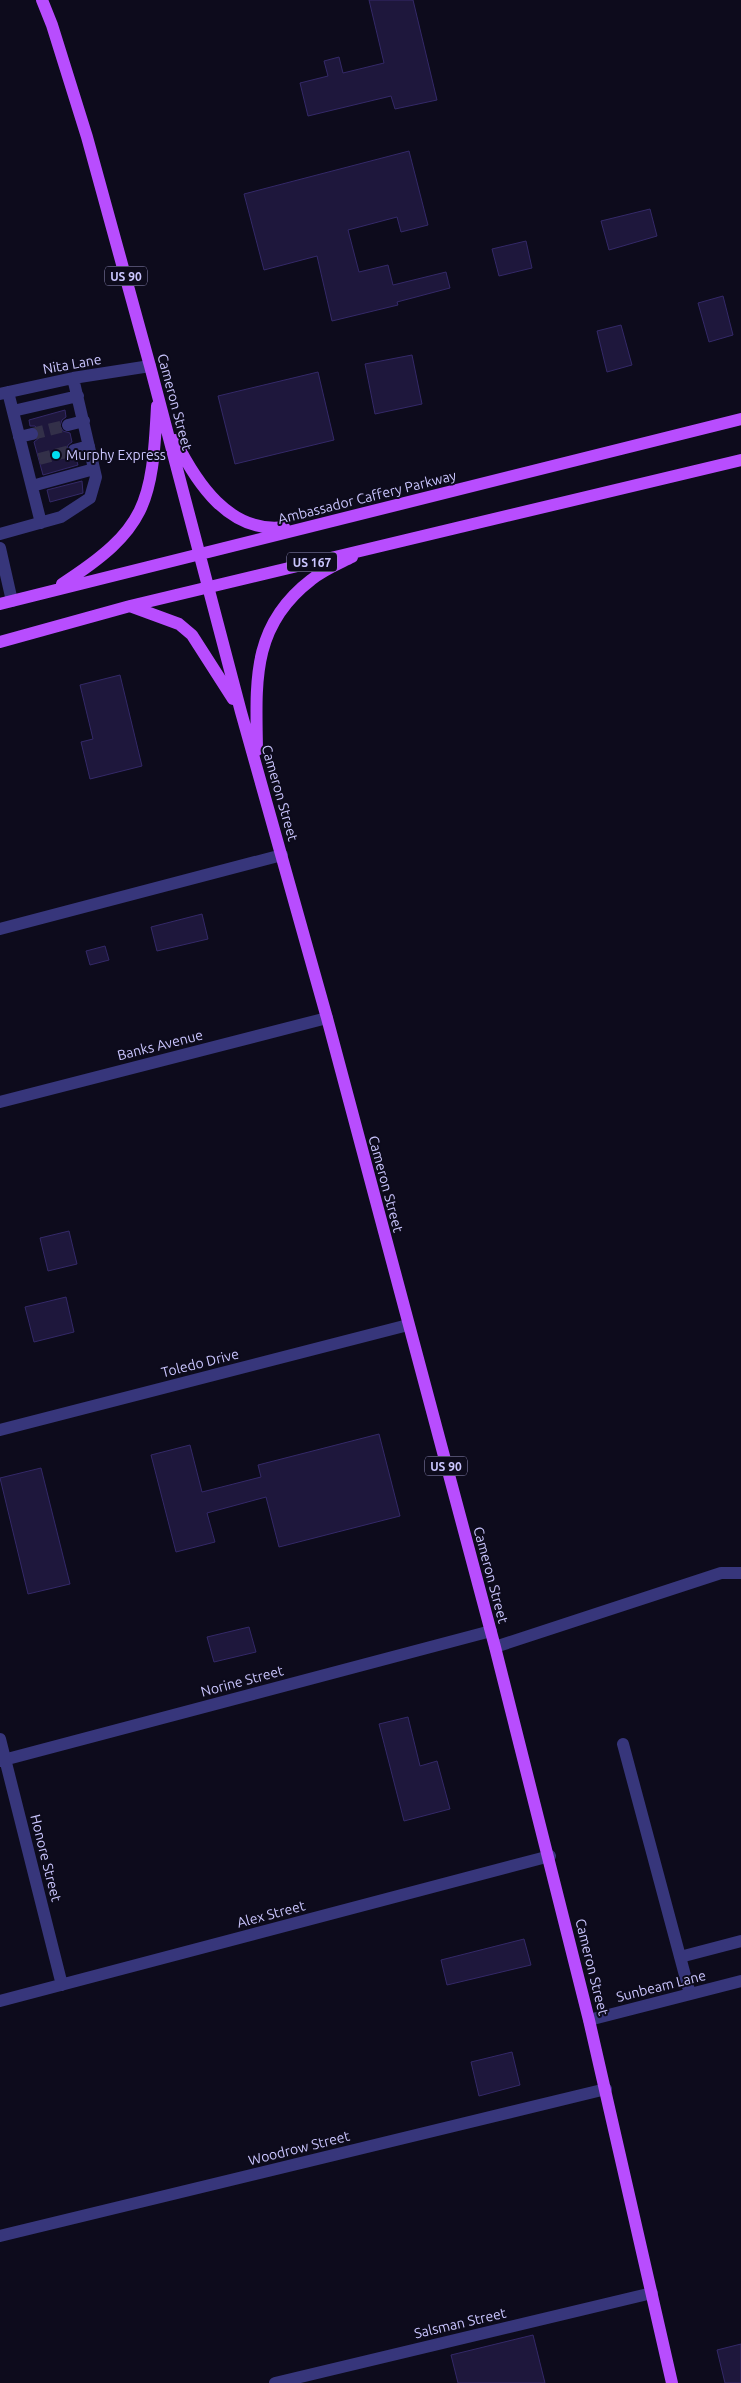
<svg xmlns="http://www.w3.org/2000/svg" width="741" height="2383" font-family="Ubuntu,sans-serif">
	<rect width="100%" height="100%" fill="#0d0b1c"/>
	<path fill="#1e173c" stroke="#342968" d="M369,0H413L437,100L395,109L391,96L308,116L300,83L328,76L324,61L339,57L343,73L384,63Z
		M409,151L428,225L401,232L397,217L348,230L359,272L388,265L393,285L446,272L450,288L397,302L398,305L332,321L317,256L264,270L244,194Z
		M650,209L657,236L609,250L601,221Z
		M526,241L532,268L499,276L492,249Z
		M723,296L733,335L709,342L698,303Z
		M621,325L632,365L607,372L597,331Z
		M412,355L422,404L375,414L365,364Z
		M318,372L334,440L235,464L218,396Z
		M65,410L66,417L62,420L60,426L63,431L70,433L72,442L68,445L66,452L69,456L76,458L78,465L43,475L34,442L40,437V432L35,426H30L29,420Z
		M82,481L83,493L50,502L47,490Z
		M120,675L142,766L90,779L81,742L93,739L80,685Z
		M202,914L208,939L157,951L151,927Z
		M105,946L109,960L90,965L86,951Z
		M69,1231L77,1264L48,1271L40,1238Z
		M66,1297L74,1332L34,1342L25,1307Z
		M379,1434L400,1516L279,1547L266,1497L207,1513L215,1542L176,1552L151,1455L190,1445L202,1492L261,1477L258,1465Z
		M41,1468L70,1584L28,1594L0,1478Z
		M249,1627L256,1652L214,1662L207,1637Z
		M408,1717L420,1766L437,1761L450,1809L404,1821L379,1724Z
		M524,1939L531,1965L447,1985L441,1960Z
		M512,2052L520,2085L479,2096L471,2062Z
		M533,2335L545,2383H458L451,2355Z
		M741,2344V2383H725L717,2350Z"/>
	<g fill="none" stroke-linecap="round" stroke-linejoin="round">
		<path stroke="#333049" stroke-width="12" stroke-dasharray="12 6" stroke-linecap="butt" d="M32,434L68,425
			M39,459L74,450"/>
		<path stroke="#37367b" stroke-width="12" d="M8,392L41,523
			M0,394L73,378L150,366
			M13,411L78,396
			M68,425L84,421
			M19,437L32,434
			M74,450L89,446
			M32,486L94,469
			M0,534L61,517L90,498L96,477L73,378
			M0,548L12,601
			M0,929L282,855
			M0,1102L327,1018
			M0,1430L408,1325
			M495,1647L721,1573H741
			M0,1739L62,1985
			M623,1744L690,1994
			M0,1761L491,1631
			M680,1957L741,1941
			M0,2001L550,1856
			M589,2020L741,1981
			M0,2236L606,2089
			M275,2383L652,2293"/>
		<path stroke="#b84dfe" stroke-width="12" d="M42,0L52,25L87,137L150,366L241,712L327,1018L495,1647L589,2020L672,2383
			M175,440C196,482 229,534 284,527
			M62,584C147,529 152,504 157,406
			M0,604L741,419
			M130,606L179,624L192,635L233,699
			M0,642L130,606L741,460
			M257,750C256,682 251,626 311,580C323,570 338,564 352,557"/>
	</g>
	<circle fill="#01ddf0" stroke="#0d0b1c" stroke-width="2" cx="56" cy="455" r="5"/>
	<g text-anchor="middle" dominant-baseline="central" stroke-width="4" stroke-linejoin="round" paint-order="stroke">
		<g fill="#0d0b1c" stroke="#928ebb" stroke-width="1">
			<rect x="105" y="266.5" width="42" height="19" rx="4"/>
			<rect x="287" y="552.5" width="50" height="19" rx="4"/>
			<rect x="425" y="1456.5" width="42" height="19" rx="4"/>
		</g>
		<g font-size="12" font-weight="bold" fill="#cbc6ff">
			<text x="126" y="276">US 90</text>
			<text x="312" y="562">US 167</text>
			<text x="446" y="1466">US 90</text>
		</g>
		<g font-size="14" fill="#cbc6ff" stroke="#0d0b1c">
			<text transform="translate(72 364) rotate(-10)">Nita Lane</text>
			<text transform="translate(175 402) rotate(75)">Cameron Street</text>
			<text transform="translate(367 497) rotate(-14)">Ambassador Caffery Parkway</text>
			<text transform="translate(280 793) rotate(74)">Cameron Street</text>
			<text transform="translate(160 1045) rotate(-14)">Banks Avenue</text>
			<text transform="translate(386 1184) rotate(75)">Cameron Street</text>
			<text transform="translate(200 1363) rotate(-14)">Toledo Drive</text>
			<text transform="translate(491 1575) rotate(75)">Cameron Street</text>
			<text transform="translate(242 1681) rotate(-15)">Norine Street</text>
			<text transform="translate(46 1858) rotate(76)">Honore Street</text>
			<text transform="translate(271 1914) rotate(-15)">Alex Street</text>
			<text transform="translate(592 1967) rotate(76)">Cameron Street</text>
			<text transform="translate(661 1986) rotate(-14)">Sunbeam Lane</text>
			<text transform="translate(299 2148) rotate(-14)">Woodrow Street</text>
			<text transform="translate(460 2323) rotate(-13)">Salsman Street</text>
		</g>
		<g font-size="14" fill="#cbc6ff" stroke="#0d0b1c" text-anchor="start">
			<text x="66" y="455">Murphy Express</text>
		</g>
	</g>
</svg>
